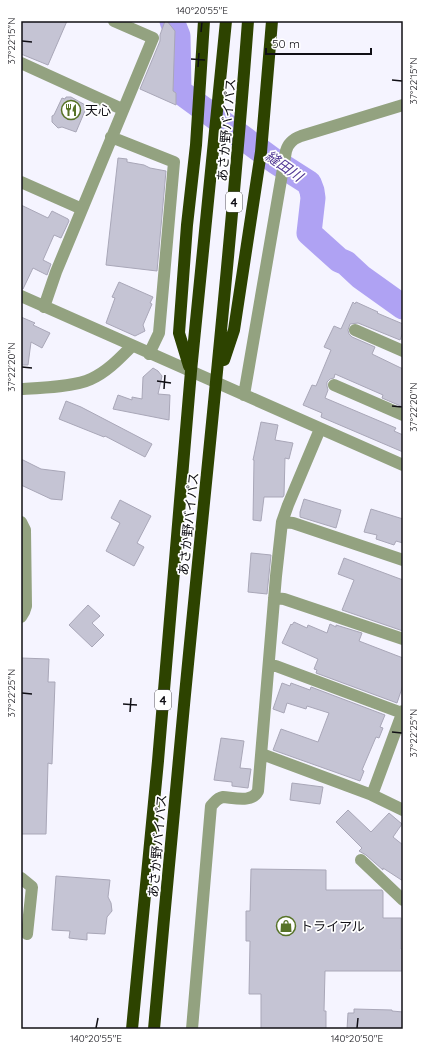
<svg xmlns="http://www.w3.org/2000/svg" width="424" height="1050" font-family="Quicksand,'Noto Sans JP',sans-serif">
	<rect width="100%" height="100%" fill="#f5f4ff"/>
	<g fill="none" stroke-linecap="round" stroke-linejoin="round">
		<path stroke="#afa2f3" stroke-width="25" d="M172,21L178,36L179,91L276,162L309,183L312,191L313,198L309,233L339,260L346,263L361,277L403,307"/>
	</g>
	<path fill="#c5c4d4" stroke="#a9a7b8" d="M21,21H67L48,65L21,54Z
		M165,21H167L175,31L173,91L176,93V105L140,89L160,41V35Z
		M66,97H71L87,106L76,132L62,127L58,128L52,122V116L54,115L62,98L65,99Z
		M118,158L127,159V162L144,165L150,168L166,171L157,271L106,265Z
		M21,205L48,218L52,211L68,219L69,221L61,238L54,235L43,260L51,264L47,275L33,268L23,289H21Z
		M119,282L153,297L150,303L152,304L143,325L145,331L135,336L106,323L115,298L112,297Z
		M353,302L355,304L356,302L378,312L377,313L403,324V332L400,340L358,323L350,324L348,330L349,334L352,337L375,347L372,354L403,369V407L382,398L383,395L335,374L334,378L330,379L327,382V386L328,390L325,398L396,428L394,431L403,435V452L321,417L322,413L303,405L312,385L316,386L331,350L324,347L334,326L341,329Z
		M21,317L35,323L33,325L50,333L42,348L31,342L28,365H21Z
		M153,368L158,371L162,376L158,394L170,395L169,420L113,409L118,395L132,400V397L142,399L143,377Z
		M66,401L81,407L152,444L145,457L105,436L104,437L59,419Z
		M261,422L278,425L275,440L293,443L289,459L285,458L284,495L283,497H264L261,521L253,520L254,460H253Z
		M21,459L41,469L65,472L62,500L51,499L21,485Z
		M304,499L341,510L336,528L300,517V512Z
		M120,500L151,516L137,543L144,547L134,566L106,551L120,523L111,518Z
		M371,509L403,519V543L396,541L394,545L376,539L377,535L364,532Z
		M251,553L271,555L267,594L248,592Z
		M344,558L403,580V631L342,610L354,580L338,574Z
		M88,605L100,616L92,623L104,635L92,647L69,625Z
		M294,622L307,628L308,625L327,633L330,624L336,627V625L362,633L359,641L403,658V685L397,703L316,673L317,670L314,669L318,659L282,643L291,624L292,625Z
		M21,658L49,659L48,682H55L52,764L48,763L46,834H21Z
		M282,683L290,686L291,683L310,690L311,687L385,715L380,727L383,728L379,738L376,737L362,770L364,771L360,781L273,750L281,729L318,742L329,713L307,706L306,709L287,703L284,713L273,709Z
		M221,738L244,741L240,768L251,769L248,788L232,786V782L214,780Z
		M292,783L323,787L320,804L290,800Z
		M348,810L371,832L389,813L402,824L393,837L403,845V881L383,868V870L366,855L359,851L362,848L336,822Z
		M251,869L326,870V890H382L383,892V918H401V949H403V971H325L324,1011H326V1029H261V994H249L250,941H246V911H250Z
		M56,876L110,880L108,897L111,903L112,911L107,917L105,934L87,933V940L69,938L70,931L52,930Z
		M354,1009L392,1010V1011L403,1012V1029H347L348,1013H354Z"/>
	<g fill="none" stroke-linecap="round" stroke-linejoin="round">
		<path stroke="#93a280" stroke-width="12" d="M21,63L122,109
			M111,137L174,162L159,333L149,354
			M21,182L82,209
			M21,296L403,465
			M44,307L56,272L153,38L114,21
			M355,330L403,351
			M334,385L403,415
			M21,389C40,388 74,387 91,379C107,372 120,358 132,346
			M244,395L286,151C288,143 293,139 301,136L403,105
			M21,522L25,530L26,606L24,612L21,617
			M282,522L293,523L403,560
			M274,598L284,599L403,639
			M269,666H276L402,713
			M262,754L372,795L403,810
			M372,795L403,711
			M361,860L403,900
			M21,878L32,887L27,934
			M192,1029L211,806C215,802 217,798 223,797C235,798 252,803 258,791L276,576L282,522L288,505L320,429"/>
		<path stroke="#2d4300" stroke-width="12" d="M224,360L234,330L261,152L272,21
			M189,366L179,333L187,225L196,145L204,21
			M132,1029L158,761L191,371L226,21
			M154,1029C164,921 173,813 184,705C206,477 231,249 248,21"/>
	</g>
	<path fill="none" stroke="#100f15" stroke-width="1.5" d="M201,32L202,22M22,41L32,42M191,59L205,60M198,67L199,53M392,80L402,81M22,367L32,368M157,381L171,383M164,389L165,375M392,406L402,407M22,693L32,694M123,704L137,705M130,712L131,698M392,732L402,733M96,1028L98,1018M357,1028L358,1018"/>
	<defs>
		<g id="restaurant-ring" transform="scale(1)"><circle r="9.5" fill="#fff" stroke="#577327" stroke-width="1.5"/><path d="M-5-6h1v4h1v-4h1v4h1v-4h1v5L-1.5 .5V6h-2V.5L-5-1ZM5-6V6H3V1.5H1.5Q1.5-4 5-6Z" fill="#577327"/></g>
		<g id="shop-ring" transform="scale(1)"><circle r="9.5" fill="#fff" stroke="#577327" stroke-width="1.5"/><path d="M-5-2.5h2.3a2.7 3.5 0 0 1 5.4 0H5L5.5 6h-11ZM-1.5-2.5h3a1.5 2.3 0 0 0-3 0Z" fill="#577327"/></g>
	</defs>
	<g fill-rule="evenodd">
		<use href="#restaurant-ring" x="71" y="110"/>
		<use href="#shop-ring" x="286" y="926"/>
	</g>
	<g text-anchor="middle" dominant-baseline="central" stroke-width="3.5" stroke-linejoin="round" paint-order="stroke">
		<g fill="#fff" stroke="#58575b" stroke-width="1">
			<rect x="226" y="192" width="16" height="20" rx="3"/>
			<rect x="155" y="690" width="16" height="20" rx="3"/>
		</g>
		<g font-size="12" font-weight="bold" fill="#100f15">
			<text x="234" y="202">4</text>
			<text x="163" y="700">4</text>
		</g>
		<g font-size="13" fill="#100f15" stroke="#fff" text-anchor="start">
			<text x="85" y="110">天心</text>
			<text x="300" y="926">トライアル</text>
		</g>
		<g font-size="13" fill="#100f15" stroke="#fff">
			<text transform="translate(226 130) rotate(-85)">あさか野バイパス</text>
			<text transform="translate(188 524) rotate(-84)">あさか野バイパス</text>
			<text transform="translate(157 846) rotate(-85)">あさか野バイパス</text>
		</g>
		<g font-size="14" font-style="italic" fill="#503794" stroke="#fff">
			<text transform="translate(284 166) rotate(35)">縫田川</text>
		</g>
	</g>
	<rect width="424" height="1050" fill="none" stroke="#ffffff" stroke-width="44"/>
	<path d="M266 48v6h105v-6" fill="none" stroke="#100f15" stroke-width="2"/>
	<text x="272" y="48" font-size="12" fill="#100f15" stroke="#ffffff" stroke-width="3" paint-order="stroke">50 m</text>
	<rect x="22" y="22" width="380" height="1006" fill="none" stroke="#100f15" stroke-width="1.5"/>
	<g font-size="10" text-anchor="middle" fill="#100f15">
		<text x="202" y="14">140°20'55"E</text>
		<text transform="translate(11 41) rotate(-90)" y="4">37°22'15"N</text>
		<text transform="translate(413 81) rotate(-90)" y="4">37°22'15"N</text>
		<text transform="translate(11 367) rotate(-90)" y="4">37°22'20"N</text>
		<text transform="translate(413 407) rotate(-90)" y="4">37°22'20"N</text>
		<text transform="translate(11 693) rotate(-90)" y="4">37°22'25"N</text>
		<text transform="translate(413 733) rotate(-90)" y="4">37°22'25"N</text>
		<text x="96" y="1042">140°20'55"E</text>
		<text x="357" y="1042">140°20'50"E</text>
	</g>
</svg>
